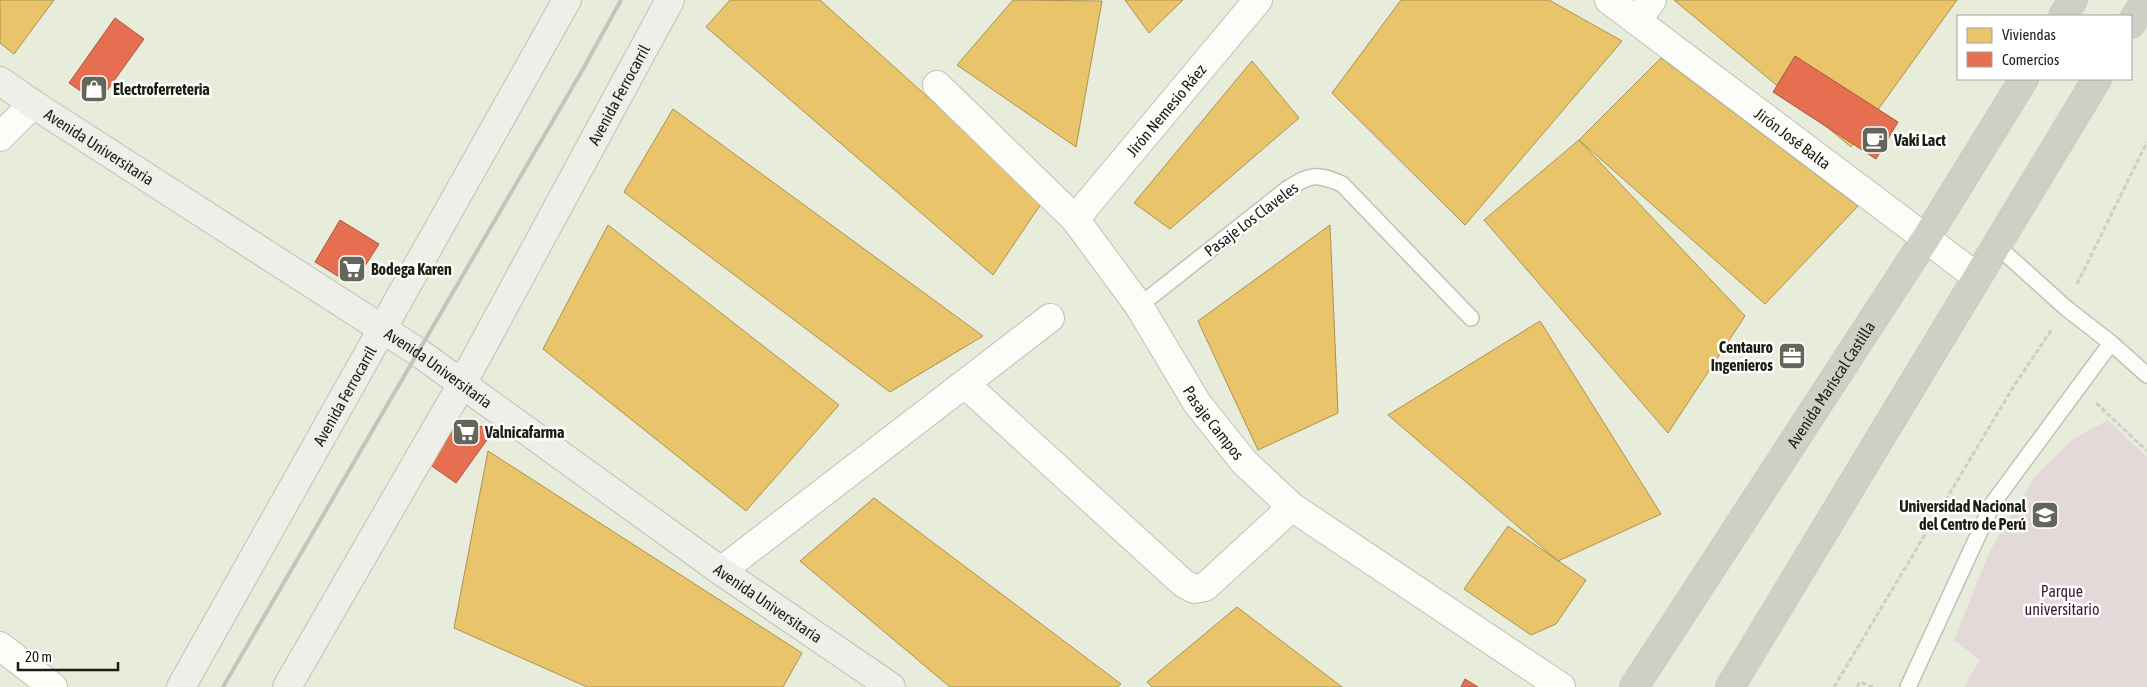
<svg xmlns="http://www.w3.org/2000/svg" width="2147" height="687" font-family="'Asap Condensed',sans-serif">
	<rect width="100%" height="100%" fill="#e8ecda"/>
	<path fill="#e3d9d8" d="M2108,420L2147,457V687H1964L1980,660L1954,640L1990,551L2035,476L2073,439Z"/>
	<path fill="#e9c46a" stroke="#ac9250" d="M0,0H54L14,54L0,43Z
		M730,0H820L1043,201L993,275L706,27Z
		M1013,0L1102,1L1076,147L957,65Z
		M1125,0H1183L1149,33Z
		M1401,0H1549L1622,41L1465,225L1332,93Z
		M1674,0H1957L1851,147Z
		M1661,58L1858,206L1765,304L1579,140Z
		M1252,61L1299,118L1170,229L1134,203Z
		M673,109L983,336L890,392L624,192Z
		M1579,140L1745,316L1668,433L1484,220Z
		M608,225L839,405L746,511L543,349Z
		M1330,225L1338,413L1258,450L1198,321Z
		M1540,321L1661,514L1558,561L1388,415Z
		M488,451L802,653L783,687H587L454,628Z
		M874,498L1121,684L1117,687H950L800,561Z
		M1508,526L1586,580L1556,624L1531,635L1464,589Z
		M1237,607L1342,687H1152L1147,682Z"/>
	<path fill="#e76f51" stroke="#aa573e" d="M115,18L144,39L98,103L69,83Z
		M1795,56L1898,122L1876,159L1773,92Z
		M340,220L379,244L363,269L341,278L315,262Z
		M487,426L494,430L456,483L429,464L455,428Z
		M1465,679L1478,687H1461Z"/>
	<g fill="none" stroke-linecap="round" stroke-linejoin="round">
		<g stroke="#bfc2b4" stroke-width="18">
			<path id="lane" d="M1996,245L2066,308L2111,343L2147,375
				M1139,306L1287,189C1311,174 1316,173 1342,184L1471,318
				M1908,687L1993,503L2111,343"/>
		</g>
		<g stroke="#bfc2b4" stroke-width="30">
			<g id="street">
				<path id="s1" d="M1609,0L1977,277"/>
				<path d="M1637,21L1652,0"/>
				<path id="s2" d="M937,85L1075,219L1139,306L1197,403L1244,462L1292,507L1561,687"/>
				<path d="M0,137L33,104"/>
				<path id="s3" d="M1075,219L1258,0"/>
				<path d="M965,384L1183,583L1194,589L1205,587L1292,507"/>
				<path d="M721,571L1050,318"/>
				<path d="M0,646L53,687"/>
			</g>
		</g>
		<g stroke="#bfc2b4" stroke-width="30">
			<g id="secondary">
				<path id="s4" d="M0,81L33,104L418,352L721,571L891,687"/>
				<path id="s5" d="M181,687L567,0"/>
				<path id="s6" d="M287,687L462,384L670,0"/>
			</g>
		</g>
		<g stroke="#cacbc2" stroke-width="30">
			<g id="highway">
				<path d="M2063,16L2073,0"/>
				<path d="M2131,24L2146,0"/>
				<path id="s7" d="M1634,687L1926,238L2024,79"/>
				<path d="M1730,687L2097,79"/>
			</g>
		</g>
		<path stroke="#cdcdc9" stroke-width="3" stroke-dasharray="5 2.5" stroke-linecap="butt" d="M2077,284L2147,142
			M2096,403L2147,451
			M1834,687L2012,389L2052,329
			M1857,687L1860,682L1873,687"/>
		<use href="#lane" stroke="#fcfcf9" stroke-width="15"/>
		<use href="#street" stroke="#fcfcf9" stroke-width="28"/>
		<use href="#secondary" stroke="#eeefe9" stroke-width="28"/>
		<use href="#highway" stroke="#ced0c5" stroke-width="28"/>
		<path stroke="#c3c4bf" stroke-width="4" d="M223,687L583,69L621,0"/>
	</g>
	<defs>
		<g id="shop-square" transform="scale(1.4375)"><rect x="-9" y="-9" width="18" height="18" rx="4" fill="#636658" stroke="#fff"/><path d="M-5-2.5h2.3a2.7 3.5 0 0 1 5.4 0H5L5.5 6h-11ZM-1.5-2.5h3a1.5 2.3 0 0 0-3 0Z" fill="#fff"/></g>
		<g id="cafe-square" transform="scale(1.4375)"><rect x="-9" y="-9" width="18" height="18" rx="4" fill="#636658" stroke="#fff"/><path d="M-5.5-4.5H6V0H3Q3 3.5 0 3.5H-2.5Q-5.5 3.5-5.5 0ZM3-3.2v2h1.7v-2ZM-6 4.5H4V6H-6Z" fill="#fff"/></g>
		<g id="supermarket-square" transform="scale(1.4375)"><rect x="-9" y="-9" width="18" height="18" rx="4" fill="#636658" stroke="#fff"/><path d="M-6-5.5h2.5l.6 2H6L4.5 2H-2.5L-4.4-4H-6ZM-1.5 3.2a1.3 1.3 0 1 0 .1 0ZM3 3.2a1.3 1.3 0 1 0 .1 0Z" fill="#fff"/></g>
		<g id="office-square" transform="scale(1.4375)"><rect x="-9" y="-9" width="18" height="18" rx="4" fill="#636658" stroke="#fff"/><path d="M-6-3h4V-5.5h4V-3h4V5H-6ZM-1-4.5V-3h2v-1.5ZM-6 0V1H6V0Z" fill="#fff"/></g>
		<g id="university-square" transform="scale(1.4375)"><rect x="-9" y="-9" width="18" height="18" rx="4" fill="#636658" stroke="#fff"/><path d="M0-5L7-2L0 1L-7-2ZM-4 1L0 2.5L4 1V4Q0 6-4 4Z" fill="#fff"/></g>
	</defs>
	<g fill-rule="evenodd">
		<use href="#shop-square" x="94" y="89"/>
		<use href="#cafe-square" x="1875" y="140"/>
		<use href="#supermarket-square" x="352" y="269"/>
		<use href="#office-square" x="1792" y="356"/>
		<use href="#supermarket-square" x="466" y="432"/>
		<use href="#university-square" x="2045" y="515"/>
	</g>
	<g text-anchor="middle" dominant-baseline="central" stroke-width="5" stroke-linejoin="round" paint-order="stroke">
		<g font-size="16" font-weight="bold" fill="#1c1e12" stroke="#fff" text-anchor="start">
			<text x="113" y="89">Electroferreteria</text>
			<text x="1894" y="140">Vaki Lact</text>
			<text x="371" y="269">Bodega Karen</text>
			<text x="1773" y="347" text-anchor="end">Centauro<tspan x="1773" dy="18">Ingenieros</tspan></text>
			<text x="485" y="432">Valnicafarma</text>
			<text x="2026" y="506" text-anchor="end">Universidad Nacional<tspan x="2026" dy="18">del Centro de Perú</tspan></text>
		</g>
		<g font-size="16" fill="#1c1e12" stroke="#fff">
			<text stroke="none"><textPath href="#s6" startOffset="679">Avenida Ferrocarril</textPath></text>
			<text stroke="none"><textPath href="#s3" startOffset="142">Jirón Nemesio Ráez</textPath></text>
			<text stroke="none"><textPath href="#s1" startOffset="230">Jirón José Balta</textPath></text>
			<text stroke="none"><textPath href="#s4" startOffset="119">Avenida Universitaria</textPath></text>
			<text transform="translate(1251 219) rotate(-37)">Pasaje Los Claveles</text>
			<text stroke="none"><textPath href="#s4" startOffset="524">Avenida Universitaria</textPath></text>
			<text stroke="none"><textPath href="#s7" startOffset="361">Avenida Mariscal Castilla</textPath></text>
			<text stroke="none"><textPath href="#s5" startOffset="334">Avenida Ferrocarril</textPath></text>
			<text stroke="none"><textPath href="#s2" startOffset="439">Pasaje Campos</textPath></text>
			<text stroke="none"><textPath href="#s4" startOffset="929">Avenida Universitaria</textPath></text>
		</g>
		<g font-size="16" fill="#411733" stroke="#fff">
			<text x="2062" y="591">Parque<tspan x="2062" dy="18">universitario</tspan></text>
		</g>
	</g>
	<rect x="1957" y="15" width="175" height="65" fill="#ffffff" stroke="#a4a5a0"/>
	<rect x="1967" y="28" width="25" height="15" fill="#e9c46a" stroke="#a4a5a0"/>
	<text x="2002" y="40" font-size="15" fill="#1c1e12">Viviendas</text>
	<rect x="1967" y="52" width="25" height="15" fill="#e76f51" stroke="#a4a5a0"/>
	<text x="2002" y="65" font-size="15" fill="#1c1e12">Comercios</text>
	<path d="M18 662v8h100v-8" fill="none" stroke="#1c1e12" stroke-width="2.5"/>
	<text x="25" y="662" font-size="15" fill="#1c1e12" stroke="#ffffff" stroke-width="4" paint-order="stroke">20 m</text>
</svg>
